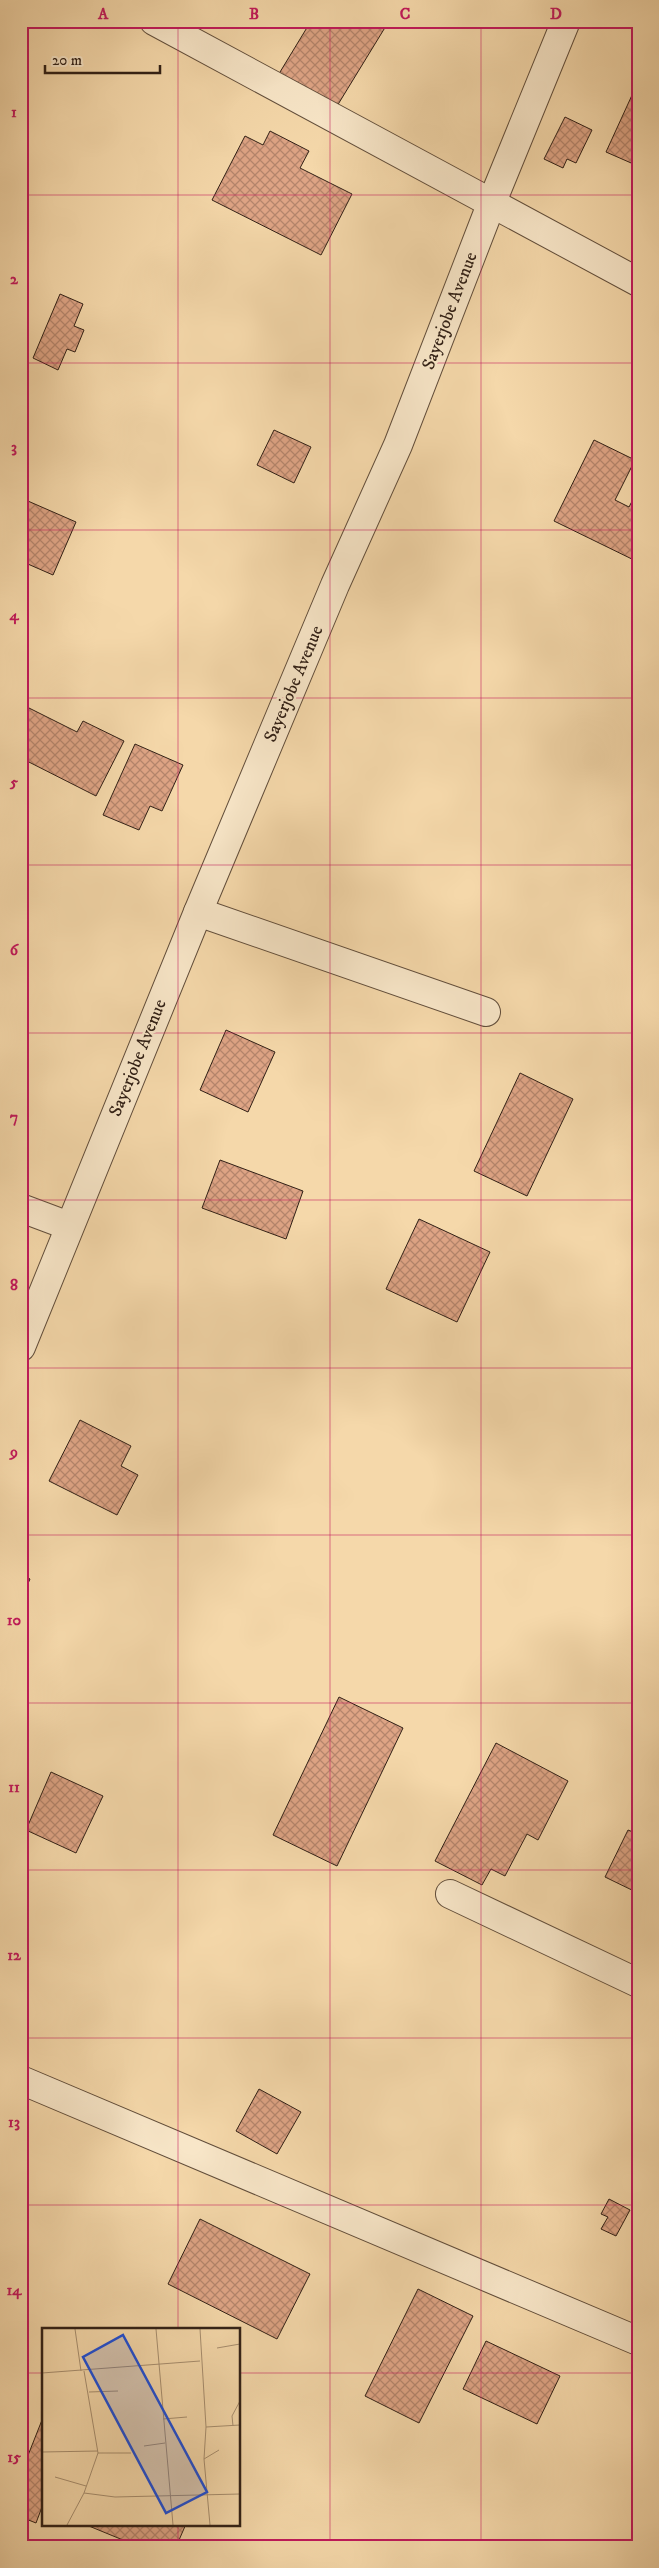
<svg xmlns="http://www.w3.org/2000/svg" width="659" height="2568" font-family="'IM FELL DW Pica',serif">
	<defs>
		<pattern id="building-cross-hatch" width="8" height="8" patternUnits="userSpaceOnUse" patternTransform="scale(1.25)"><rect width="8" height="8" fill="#dea485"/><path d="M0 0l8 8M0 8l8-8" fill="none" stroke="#b5856c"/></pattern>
	</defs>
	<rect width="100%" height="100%" fill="#f5d8aa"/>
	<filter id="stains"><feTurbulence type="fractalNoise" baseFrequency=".004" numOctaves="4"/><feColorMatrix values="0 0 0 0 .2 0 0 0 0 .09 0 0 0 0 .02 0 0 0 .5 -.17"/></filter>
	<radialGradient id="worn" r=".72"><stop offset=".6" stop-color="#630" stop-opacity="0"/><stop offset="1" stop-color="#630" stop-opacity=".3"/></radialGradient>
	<path fill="url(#building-cross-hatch)" stroke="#312016" d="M311,21H389L334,111L277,77Z
		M638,82V166L606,152Z
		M565,117L592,130L576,163L567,159L563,168L544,159Z
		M270,131L309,151L300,168L352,194L321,255L212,200L245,136L263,145Z
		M60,294L83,304L74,326L84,330L75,352L67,349L58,370L33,358Z
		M274,430L311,447L294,483L257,465Z
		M594,440L635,460L615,500L629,507L638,490V562L554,521Z
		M21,498L76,522L53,575L21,561Z
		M21,704L77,732L83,721L124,741L96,796L21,758Z
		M135,744L183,765L162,811L150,806L139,830L103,815Z
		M226,1030L275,1052L248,1112L200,1090Z
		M520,1073L573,1099L527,1196L474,1171Z
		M220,1160L303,1191L286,1239L202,1208Z
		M419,1219L490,1252L457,1322L386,1289Z
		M80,1420L131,1446L121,1466L138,1475L117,1515L49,1481Z
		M21,1574L30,1579L21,1599Z
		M339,1697L403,1728L337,1866L273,1835Z
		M496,1743L568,1781L538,1840L527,1834L505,1876L491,1869L482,1885L435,1861Z
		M51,1772L103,1796L76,1853L26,1830Z
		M628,1830L638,1834V1893L605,1877Z
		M259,2089L301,2112L277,2154L236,2131Z
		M609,2199L630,2210L616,2236L601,2229L608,2217L601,2214Z
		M200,2219L310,2274L277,2339L168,2284Z
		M418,2289L473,2316L419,2423L365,2396Z
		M486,2341L560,2376L537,2424L463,2389Z
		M42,2420L44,2508L42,2507L36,2523L21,2517V2473Z
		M84,2524H186L176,2547H140Z"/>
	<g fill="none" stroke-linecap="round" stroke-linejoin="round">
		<g stroke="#624e3b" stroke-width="30">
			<path id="minor" d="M154,21L638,282
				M198,912L486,1012
				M21,1208L69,1226
				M450,1894L638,1983
				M21,2080L638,2341"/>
		</g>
		<g stroke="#624e3b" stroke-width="30">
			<path id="tertiary" d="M21,1347L198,912L335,585L398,445L492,202L566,21"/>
		</g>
		<use href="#minor" stroke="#f8e6c8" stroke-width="28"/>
		<use href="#tertiary" stroke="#f8e6c8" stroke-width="28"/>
	</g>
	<path fill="none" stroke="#c2185b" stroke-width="1" stroke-opacity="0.55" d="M178,21V2329M330,21V2547M481,21V2547M21,195H638M21,363H638M21,530H638M21,698H638M21,865H638M21,1033H638M21,1200H638M21,1368H638M21,1535H638M21,1703H638M21,1870H638M21,2038H638M21,2205H638M21,2373H44M239,2373H638M178,2524V2547"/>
	<g text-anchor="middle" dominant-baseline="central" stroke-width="5" stroke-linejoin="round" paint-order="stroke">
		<g font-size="18" fill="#312016" stroke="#f8e6c8">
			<text transform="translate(450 311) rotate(-69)">Sayerjobe Avenue</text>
			<text transform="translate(294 684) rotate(-67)">Sayerjobe Avenue</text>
			<text transform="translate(138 1058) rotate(-68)">Sayerjobe Avenue</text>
		</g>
	</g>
	<g transform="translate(42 2328)">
		<rect width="198" height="198" fill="#f5d8aa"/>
		<path fill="none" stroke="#a78e6f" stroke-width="1" d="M33,1L39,43M114,1L131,197M158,1L164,99L162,131L168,197M175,20L198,16M0,45L158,33M47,64L76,63M121,91L145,89M191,98L190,88L198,73M164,99L198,97M102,118L123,115M0,124L56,123M56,125H89M162,131L177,122M13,149L44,158M42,165L73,169L198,166M25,197L42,165L56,125L42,43"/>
		<path fill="#1d4ed8" fill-opacity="0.15" stroke="#1d4ed8" stroke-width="2.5" d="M81,7L165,164L124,185L41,29Z"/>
		<rect width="198" height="198" fill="none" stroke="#312016" stroke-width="2.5"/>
	</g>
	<rect width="659" height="2568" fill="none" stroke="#f5d8aa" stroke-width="55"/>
	<path d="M45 65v8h115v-8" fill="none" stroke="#312016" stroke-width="2.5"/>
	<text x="52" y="65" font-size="15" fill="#312016" stroke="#f8e6c8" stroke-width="4" paint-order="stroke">20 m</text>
	<rect x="28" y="28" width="604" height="2512" fill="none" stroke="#c2185b" stroke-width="2"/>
	<g font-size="16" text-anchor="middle" font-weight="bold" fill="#c2185b">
		<text x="103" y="19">A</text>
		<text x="254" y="19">B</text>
		<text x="405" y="19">C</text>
		<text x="556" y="19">D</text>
		<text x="14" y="117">1</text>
		<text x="14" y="284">2</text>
		<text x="14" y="452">3</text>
		<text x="14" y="620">4</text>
		<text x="14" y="787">5</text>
		<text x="14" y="955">6</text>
		<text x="14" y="1122">7</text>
		<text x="14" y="1290">8</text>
		<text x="14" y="1457">9</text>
		<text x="14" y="1625">10</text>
		<text x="14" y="1792">11</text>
		<text x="14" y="1960">12</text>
		<text x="14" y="2127">13</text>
		<text x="14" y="2295">14</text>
		<text x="14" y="2462">15</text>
	</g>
	<rect width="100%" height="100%" filter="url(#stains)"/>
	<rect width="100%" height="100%" fill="url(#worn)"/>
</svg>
